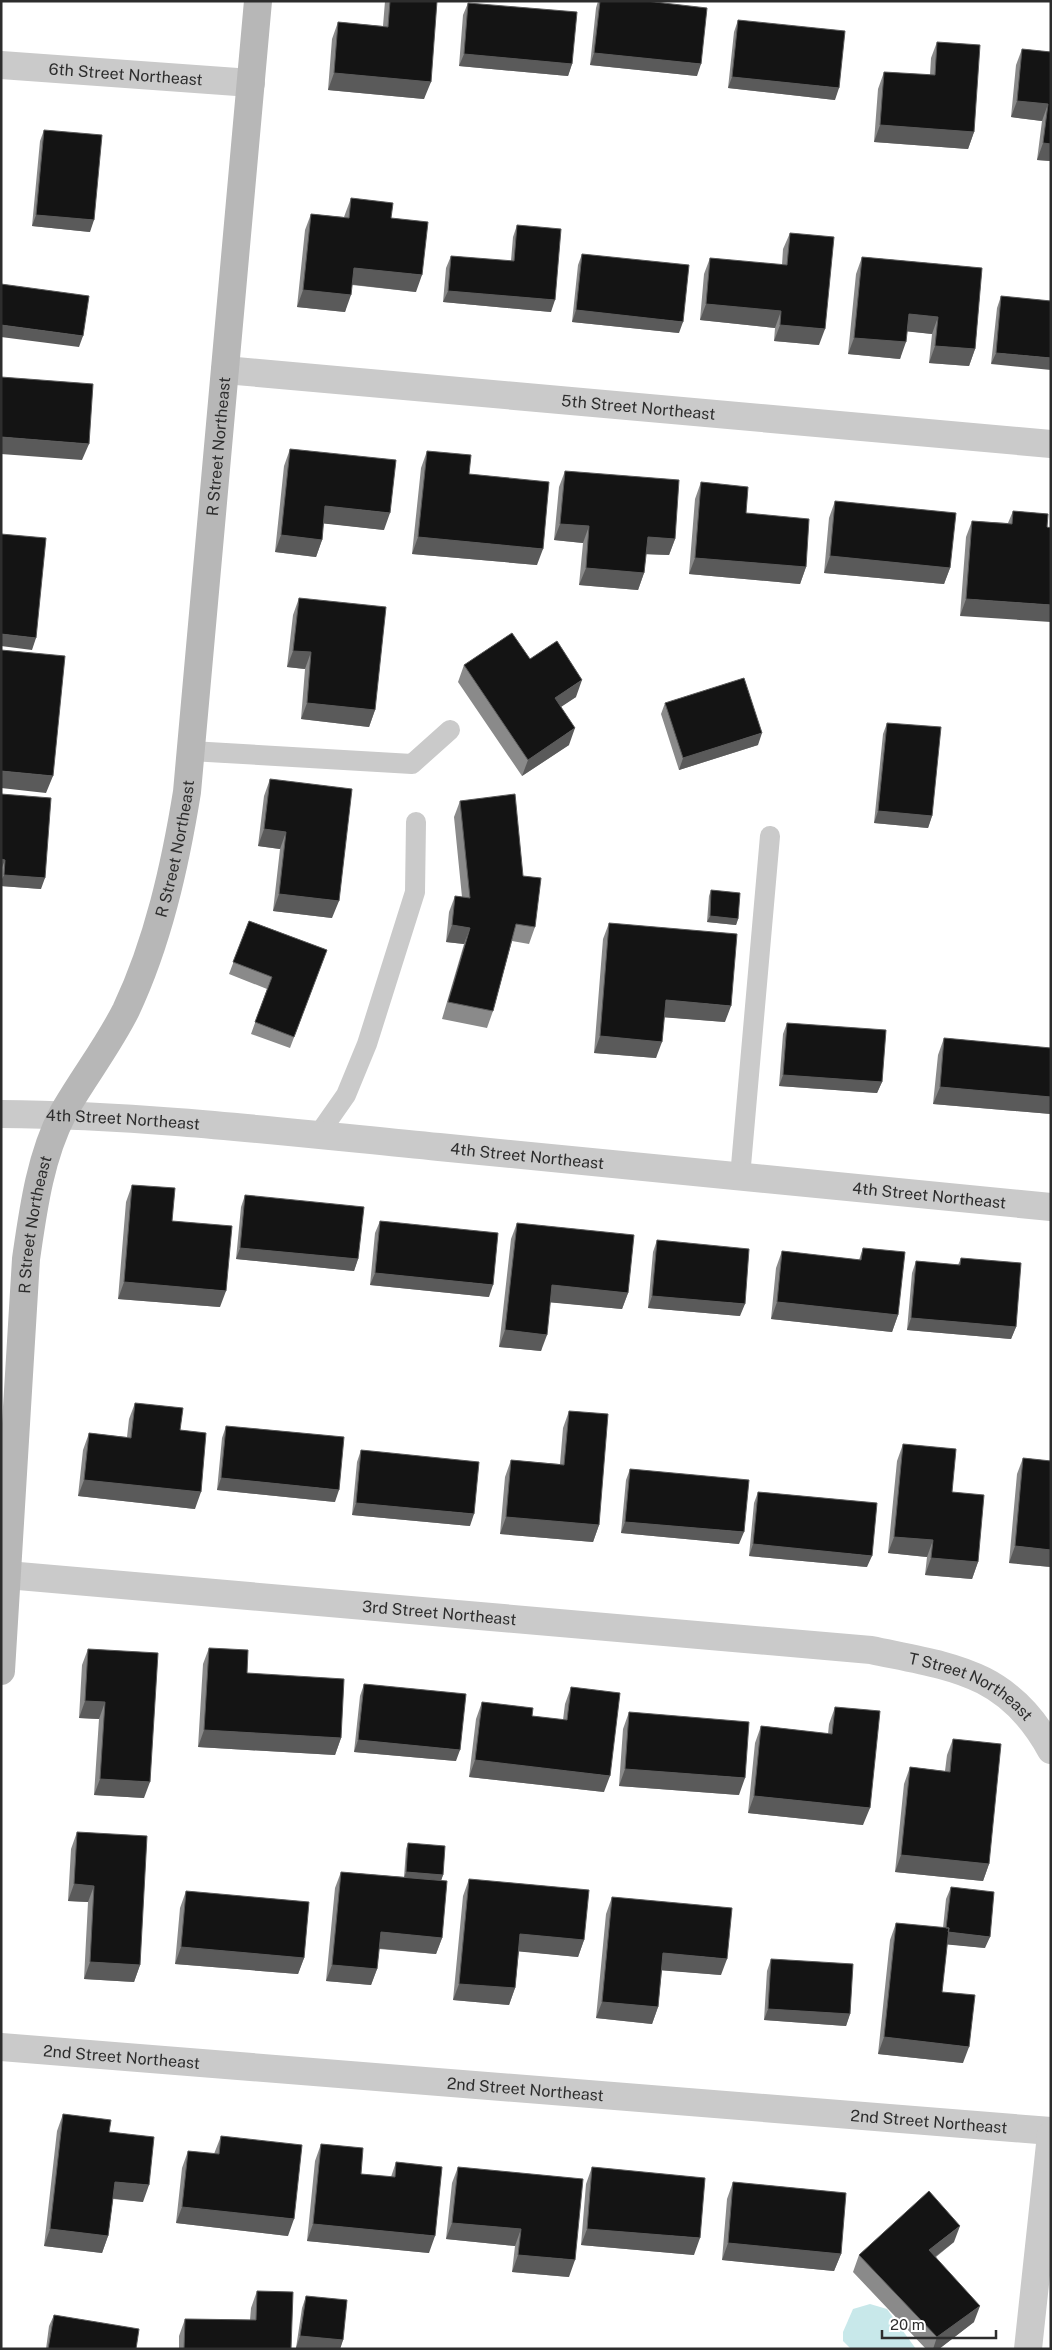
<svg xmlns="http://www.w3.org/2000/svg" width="1052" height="2350" font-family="'Public Sans',sans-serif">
	<rect width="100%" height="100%" fill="#fff"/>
	<path fill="#c8e8ea" d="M870,2304L887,2309L916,2349H851L843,2341V2332L853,2309Z"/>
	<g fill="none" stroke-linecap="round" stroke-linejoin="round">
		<path stroke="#cacaca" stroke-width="20" d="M191,751L412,764L450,730
			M318,1135L346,1095L367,1044L415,892L416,822
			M740,1177L770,836"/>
		<g stroke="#cacaca" stroke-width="28">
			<path id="s1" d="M1,65L251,83"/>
			<path id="s2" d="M225,370L1051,444"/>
			<path id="s3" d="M1,1114C148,1115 294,1133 439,1147C643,1167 847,1187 1051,1207"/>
			<path id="s4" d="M7,1575L871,1650C952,1667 1008,1671 1051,1750"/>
			<path id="s5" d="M1,2047L1051,2131"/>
			<path d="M1028,2349L1051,2135"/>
		</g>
		<path stroke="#b7b7b7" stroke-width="28" id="s6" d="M1,1671L26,1259C33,1211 40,1157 63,1113C83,1078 108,1046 126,1010C158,942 175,866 187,792L258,1"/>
	</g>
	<path fill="#8a8a8a" d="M385,1H437L424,99L328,90L332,39L338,22L383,26Z
		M598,1H646L697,76L590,65L596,8Z
		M468,3L572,64L568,76L459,66L463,15Z
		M738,20L835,100L728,88L734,32Z
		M937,42L974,132L968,149L874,142L878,89L884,72L930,75L931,58Z
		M1022,49L1051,52V161L1037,160L1042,121L1011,117L1016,65Z
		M44,130L90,232L32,226L40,141Z
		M351,198L391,218L416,292L352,285L345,312L297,307L305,230L311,214L344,217Z
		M517,225L551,312L443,302L446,268L451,256L511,261L513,237Z
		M790,233L819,345L774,341L775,328L700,320L704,274L710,258L782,265L783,249Z
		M582,254L679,333L572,322L578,265Z
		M862,257L982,268L975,349L969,366L929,363L932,334L907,331L900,359L848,354L856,274Z
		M1001,296L1051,301L991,364L997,308Z
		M290,449L384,530L323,523L322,540L316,557L275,552L284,466Z
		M427,451L469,474L537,565L412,554L421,468Z
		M565,471L675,539L669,555L646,554L644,573L638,590L579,585L583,543L554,540L559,487Z
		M701,482L746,513L806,567L800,584L689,574L695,499Z
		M835,501L950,568L944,584L824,573L829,518Z
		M1013,511L1048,514L960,616L966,537L972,521L1008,523Z
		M299,598L375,710L369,727L301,719L305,669L287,667L293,615Z
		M530,659L576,697L560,707L569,745L522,776L458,682L464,665Z
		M665,703L758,745L679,770L661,714Z
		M887,723L932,816L928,828L874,823L883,734Z
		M270,779L332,918L273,911L280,849L258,846L264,796Z
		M1,794L41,889L1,886Z
		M460,801L523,876L535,927L529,944L512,941L493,1011L487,1028L442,1019L464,944L446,942L449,912L455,896L462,897L454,817Z
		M711,890L738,919L736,925L707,922L709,896Z
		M249,921L327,950L290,1048L251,1034L267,989L229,974Z
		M609,923L725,1022L664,1017L656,1058L594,1053L603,939Z
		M787,1023L882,1082L877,1093L779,1086L783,1034Z
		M944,1038L1051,1048V1114L933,1104L938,1055Z
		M132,1185L220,1307L118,1299L126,1202Z
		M245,1195L358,1259L354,1271L236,1259L241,1207Z
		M380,1221L489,1297L370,1285L375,1233Z
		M517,1223L628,1293L622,1309L550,1302L541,1351L499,1347L511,1239Z
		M657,1240L740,1316L648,1308L653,1252Z
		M863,1248L898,1315L892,1332L771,1319L776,1268L782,1251L859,1260Z
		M961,1258L1016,1327L1011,1339L907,1330L912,1273L916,1261L958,1265Z
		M135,1403L180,1430L195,1509L78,1496L83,1450L89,1433L127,1437L129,1419Z
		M569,1411L599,1525L593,1542L500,1534L505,1477L511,1460L560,1464L563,1428Z
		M226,1426L335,1502L217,1490L222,1438Z
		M903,1444L952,1492L978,1562L972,1579L925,1575L927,1557L888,1553L897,1461Z
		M361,1450L470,1526L352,1515L357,1462Z
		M1023,1458L1051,1461V1567L1009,1563L1017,1474Z
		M630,1469L739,1544L621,1533L626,1480Z
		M758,1492L867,1567L749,1556L754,1503Z
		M209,1648L247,1673L341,1738L335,1755L198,1747L203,1664Z
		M88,1649L144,1798L94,1795L99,1719L79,1718L82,1665Z
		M364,1684L456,1761L354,1752L360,1696Z
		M571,1687L604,1792L469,1777L476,1719L482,1702L532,1716L563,1720L565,1704Z
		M835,1707L863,1825L748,1813L755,1743L761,1726L828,1734L829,1724Z
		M629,1712L739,1795L619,1786L623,1729Z
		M953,1739L989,1864L983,1881L895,1872L904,1784L910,1767L945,1771L947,1755Z
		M77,1832L140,1965L134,1982L84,1979L88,1902L68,1901L71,1849Z
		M408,1843L443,1875L441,1880L442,1938L436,1954L379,1949L377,1969L371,1985L326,1981L335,1888L341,1872L404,1877L406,1849Z
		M469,1879L584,1940L578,1957L519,1951L515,1988L509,2005L453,2000L463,1896Z
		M951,1887L985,1948L947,1944L942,1992L963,2063L878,2054L890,1940L896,1923L943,1928L946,1899Z
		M186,1891L304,1958L298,1974L175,1964L180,1908Z
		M612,1897L721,1975L662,1970L658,2007L652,2024L596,2018L606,1914Z
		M771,1959L850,2014L846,2026L764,2020L767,1971Z
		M63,2114L109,2132L143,2202L113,2199L108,2236L102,2253L44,2246L57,2131Z
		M221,2136L288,2236L176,2223L182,2168L188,2151L214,2154Z
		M321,2144L361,2174L391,2177L396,2162L429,2253L307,2241L315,2161Z
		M458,2167L569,2277L512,2272L515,2246L446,2239L452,2183Z
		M592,2167L694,2255L581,2245L586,2184Z
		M733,2182L841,2254L834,2271L722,2260L727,2199Z
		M954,2242L936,2257L974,2322L939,2349H926L853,2272L859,2255Z
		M257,2291L291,2349H179V2336L185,2319L250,2320L251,2308Z
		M306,2296L343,2340L340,2349L296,2348L302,2308Z
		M54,2315L136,2349H46L49,2326Z"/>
	<path fill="#5a5a5a" d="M594,53L701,64L697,76L590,65Z
		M464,54L572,64L568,76L459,66Z
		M334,73L431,82L424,99L328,90Z
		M732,77L839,88L835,100L728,88Z
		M1017,101L1048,104L1042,121L1011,117Z
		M880,125L974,132L968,149L874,142Z
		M1043,143L1051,144V161L1037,160Z
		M36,215L94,220L90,232L32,226Z
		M354,268L422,275L416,292L348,284Z
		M303,290L351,295L345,312L297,307Z
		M448,291L555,300L551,312L443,302Z
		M706,304L781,311L775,328L700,320Z
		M576,310L683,322L679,333L572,322Z
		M909,314L938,317L932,334L903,331Z
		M1,325L83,336L79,347L1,337Z
		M780,325L825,329L819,345L774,341Z
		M854,338L906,342L900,359L848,354Z
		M935,346L975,349L969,366L929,363Z
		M996,353L1051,358V370L991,364Z
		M1,437L89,444L82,460L1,454Z
		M325,506L390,513L384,530L319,523Z
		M560,524L589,526L583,543L554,540Z
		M281,535L322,540L316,557L275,552Z
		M418,537L543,549L537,565L412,554Z
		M648,537L675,539L669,555L641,554Z
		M830,556L950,568L944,584L824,573Z
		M695,558L806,567L800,584L689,574Z
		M586,568L644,573L638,590L579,585Z
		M966,599L1051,605V622L960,616Z
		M1,634L36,638L32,650L1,646Z
		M293,651L311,652L305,669L287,667Z
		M582,680L576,697L549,715L555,698Z
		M307,703L375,710L369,727L301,719Z
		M575,728L569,745L522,776L528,760Z
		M762,733L758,745L679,770L683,758Z
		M1,771L53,776L46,793L1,788Z
		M878,811L932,816L928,828L874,823Z
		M264,829L286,832L280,849L258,846Z
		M1,859L5,860L1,870Z
		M4,875L45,878L41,889L1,886V881Z
		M279,894L339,901L332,918L273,911Z
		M710,916L738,919L736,925L707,922Z
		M452,925L470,928L464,944L446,942Z
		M666,1000L731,1006L725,1022L660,1017Z
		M600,1036L662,1042L656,1058L594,1053Z
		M783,1075L882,1082L877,1093L779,1086Z
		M940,1087L1051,1097V1114L933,1104Z
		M240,1248L358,1259L354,1271L236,1259Z
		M375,1273L493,1285L489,1297L370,1285Z
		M124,1282L226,1291L220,1307L118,1299Z
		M552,1285L628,1293L622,1309L546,1302Z
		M652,1296L745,1304L740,1316L648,1308Z
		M777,1302L898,1315L892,1332L771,1319Z
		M911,1318L1016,1327L1011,1339L907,1330Z
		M505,1330L547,1335L541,1351L499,1347Z
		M221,1478L339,1490L335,1502L217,1490Z
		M84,1480L201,1492L195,1509L78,1496Z
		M356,1503L474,1514L470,1526L352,1515Z
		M506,1517L599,1525L593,1542L500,1534Z
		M625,1522L744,1532L739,1544L621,1533Z
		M894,1537L933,1540L927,1557L888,1553Z
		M753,1544L872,1556L867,1567L749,1556Z
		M1015,1546L1051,1550V1567L1009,1563Z
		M931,1558L978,1562L972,1579L925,1575Z
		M85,1701L105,1702L99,1719L79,1718Z
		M204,1730L341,1738L335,1755L198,1747Z
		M358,1740L460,1750L456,1761L354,1752Z
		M475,1760L610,1776L604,1792L469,1777Z
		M625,1769L745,1778L739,1795L619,1786Z
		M100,1779L150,1782L144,1798L94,1795Z
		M754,1796L870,1808L863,1825L748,1813Z
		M901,1855L989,1864L983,1881L895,1872Z
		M406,1872L443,1875L441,1881L404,1878Z
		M74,1884L94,1886L88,1902L68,1901Z
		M381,1932L442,1938L436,1954L375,1948Z
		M946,1932L990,1937L985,1948L942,1944Z
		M520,1934L584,1940L578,1957L514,1951Z
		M181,1947L304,1958L298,1974L175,1964Z
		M663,1953L727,1959L721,1975L657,1970Z
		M90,1962L140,1965L134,1982L84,1979Z
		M332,1965L377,1969L371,1985L326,1981Z
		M459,1984L515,1988L509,2005L453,2000Z
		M602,2002L658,2007L652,2024L596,2018Z
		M768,2009L850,2014L846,2026L764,2020Z
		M884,2037L969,2047L963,2063L878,2054Z
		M115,2182L149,2185L143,2202L109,2198Z
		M182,2207L294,2219L288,2236L176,2223Z
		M452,2223L521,2229L515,2246L446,2239Z
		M313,2224L435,2236L429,2253L307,2241Z
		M960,2226L954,2242L923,2266L929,2250Z
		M50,2229L108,2236L102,2253L44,2246Z
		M587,2229L700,2238L694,2255L581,2245Z
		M728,2243L841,2254L834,2271L722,2260Z
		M518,2255L575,2260L569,2277L512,2272Z
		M980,2306L974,2322L939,2349H933L937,2337Z
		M300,2336L343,2340L340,2349L296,2348Z"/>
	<path fill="#141414" stroke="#5a5a5a" d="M390,1H437L431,82L334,73L338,22L388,27Z
		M600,1H646L707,8L701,64L594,53Z
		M468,3L577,12L572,64L464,54Z
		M738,20L845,31L839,88L732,77Z
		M937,42L980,45L974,132L880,125L884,72L935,75Z
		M1022,49L1051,52V144L1043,143L1048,104L1017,101Z
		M44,130L102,135L94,220L36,215Z
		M351,198L393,203L391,218L428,222L422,275L354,268L351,295L303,290L311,214L349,218Z
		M517,225L561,229L555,300L448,291L451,256L514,261Z
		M790,233L834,237L825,329L780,325L781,311L706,304L710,258L787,265Z
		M582,254L689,265L683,322L576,310Z
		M862,257L982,268L975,349L935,346L938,317L909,314L906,342L854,338Z
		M1,284L89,296L83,336L1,325Z
		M1001,296L1051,301V358L996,353Z
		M1,377L93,384L89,444L1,437Z
		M290,449L396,460L390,513L325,506L322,540L281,535Z
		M427,451L471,455L469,474L549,482L543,549L418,537Z
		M565,471L679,480L675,539L648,537L644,573L586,568L589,526L560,524Z
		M701,482L748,487L746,513L809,519L806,567L695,558Z
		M835,501L956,513L950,568L830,556Z
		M1013,511L1048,514L1047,527L1051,528V605L966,599L972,521L1012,524Z
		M1,534L46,538L36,638L1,634Z
		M299,598L386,607L375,710L307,703L311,652L293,651Z
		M512,633L530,659L557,641L582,680L555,698L575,728L528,760L464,665Z
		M1,650L65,656L53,776L1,771Z
		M744,678L762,733L683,758L665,703Z
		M887,723L941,727L932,816L878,811Z
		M270,779L352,789L339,901L279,894L286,832L264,829Z
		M1,794L51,798L45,878L4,875L5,860L1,859Z
		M515,794L523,876L541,878L535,927L516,924L493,1011L448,1002L470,928L452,925L455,896L470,898L460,801Z
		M711,890L740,893L738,919L710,916Z
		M249,921L327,950L294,1037L255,1022L272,977L233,962Z
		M609,923L737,934L731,1006L666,1000L662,1042L600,1036Z
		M787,1023L886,1030L882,1082L783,1075Z
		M944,1038L1051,1048V1097L940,1087Z
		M132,1185L175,1188L172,1221L232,1226L226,1291L124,1282Z
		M245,1195L364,1207L358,1259L240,1248Z
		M380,1221L498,1233L493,1285L375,1273Z
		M517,1223L634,1235L628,1293L552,1285L547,1335L505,1330Z
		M657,1240L749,1249L745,1304L652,1296Z
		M863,1248L905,1252L898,1315L777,1302L782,1251L861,1260Z
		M961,1258L1021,1263L1016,1327L911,1318L916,1261L960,1265Z
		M135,1403L183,1408L180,1430L206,1433L201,1492L84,1480L89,1433L131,1438Z
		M569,1411L608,1414L599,1525L506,1517L511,1460L564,1465Z
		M226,1426L344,1437L339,1490L221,1478Z
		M903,1444L956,1449L952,1492L984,1495L978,1562L931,1558L933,1540L894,1537Z
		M361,1450L479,1462L474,1514L356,1503Z
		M1023,1458L1051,1461V1550L1015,1546Z
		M630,1469L749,1480L744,1532L625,1522Z
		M758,1492L877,1503L872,1556L753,1544Z
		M209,1648L248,1650L247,1673L344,1679L341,1738L204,1730Z
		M88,1649L158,1653L150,1782L100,1779L105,1702L85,1701Z
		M364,1684L466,1694L460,1750L358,1740Z
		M571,1687L620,1693L610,1776L475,1760L482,1702L533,1708L532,1716L567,1720Z
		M835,1707L880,1711L870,1808L754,1796L761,1726L832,1734Z
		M629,1712L749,1722L745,1778L625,1769Z
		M953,1739L1001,1744L989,1864L901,1855L910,1767L950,1772Z
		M77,1832L147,1836L140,1965L90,1962L94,1886L74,1884Z
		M408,1843L445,1846L443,1875L406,1872Z
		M341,1872L447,1881L442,1938L381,1932L377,1969L332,1965Z
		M469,1879L589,1890L584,1940L520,1934L515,1988L459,1984Z
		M951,1887L994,1892L990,1937L948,1932L949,1928H946Z
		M186,1891L309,1902L304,1958L181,1947Z
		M612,1897L732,1908L727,1959L663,1953L658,2007L602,2002Z
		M896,1923L949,1928L942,1992L975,1995L969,2047L884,2037Z
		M771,1959L853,1964L850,2014L768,2009Z
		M63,2114L111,2120L109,2132L154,2137L149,2185L115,2182L108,2236L50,2229Z
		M221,2136L302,2145L294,2219L182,2207L188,2151L219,2154Z
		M321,2144L363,2148L361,2174L395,2177L396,2162L442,2167L435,2236L313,2224Z
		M458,2167L583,2179L575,2260L518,2255L521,2229L452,2223Z
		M592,2167L705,2178L700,2238L587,2229Z
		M733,2182L846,2193L841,2254L728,2243Z
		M929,2191L960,2226L929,2250L980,2306L937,2337L859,2255Z
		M257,2291L293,2292L291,2349H184L185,2319L256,2320Z
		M306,2296L347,2300L343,2340L300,2336Z
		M54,2315L139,2329L136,2349H48Z"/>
	<g text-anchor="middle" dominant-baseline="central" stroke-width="5" stroke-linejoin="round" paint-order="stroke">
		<g font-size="16" fill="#2d2d2d" stroke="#fff">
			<text stroke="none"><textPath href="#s1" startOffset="125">6th Street Northeast</textPath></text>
			<text stroke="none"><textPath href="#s2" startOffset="415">5th Street Northeast</textPath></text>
			<text stroke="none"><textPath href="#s6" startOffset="1259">R Street Northeast</textPath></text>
			<text stroke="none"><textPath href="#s6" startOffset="854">R Street Northeast</textPath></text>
			<text stroke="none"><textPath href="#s3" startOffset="122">4th Street Northeast</textPath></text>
			<text stroke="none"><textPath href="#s3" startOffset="528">4th Street Northeast</textPath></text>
			<text stroke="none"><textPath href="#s3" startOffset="932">4th Street Northeast</textPath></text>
			<text stroke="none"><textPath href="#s6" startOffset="448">R Street Northeast</textPath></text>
			<text stroke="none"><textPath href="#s4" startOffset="434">3rd Street Northeast</textPath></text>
			<text stroke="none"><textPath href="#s4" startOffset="975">T Street Northeast</textPath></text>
			<text stroke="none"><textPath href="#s5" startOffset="121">2nd Street Northeast</textPath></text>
			<text stroke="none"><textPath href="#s5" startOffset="526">2nd Street Northeast</textPath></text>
			<text stroke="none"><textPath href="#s5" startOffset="931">2nd Street Northeast</textPath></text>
		</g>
	</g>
	<rect width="1052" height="2350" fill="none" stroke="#2d2d2d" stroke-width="5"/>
	<path d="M882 2330v8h114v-8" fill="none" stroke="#2d2d2d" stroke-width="2.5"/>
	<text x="890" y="2330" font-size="15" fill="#2d2d2d" stroke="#ffffff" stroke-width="4" paint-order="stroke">20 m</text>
</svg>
